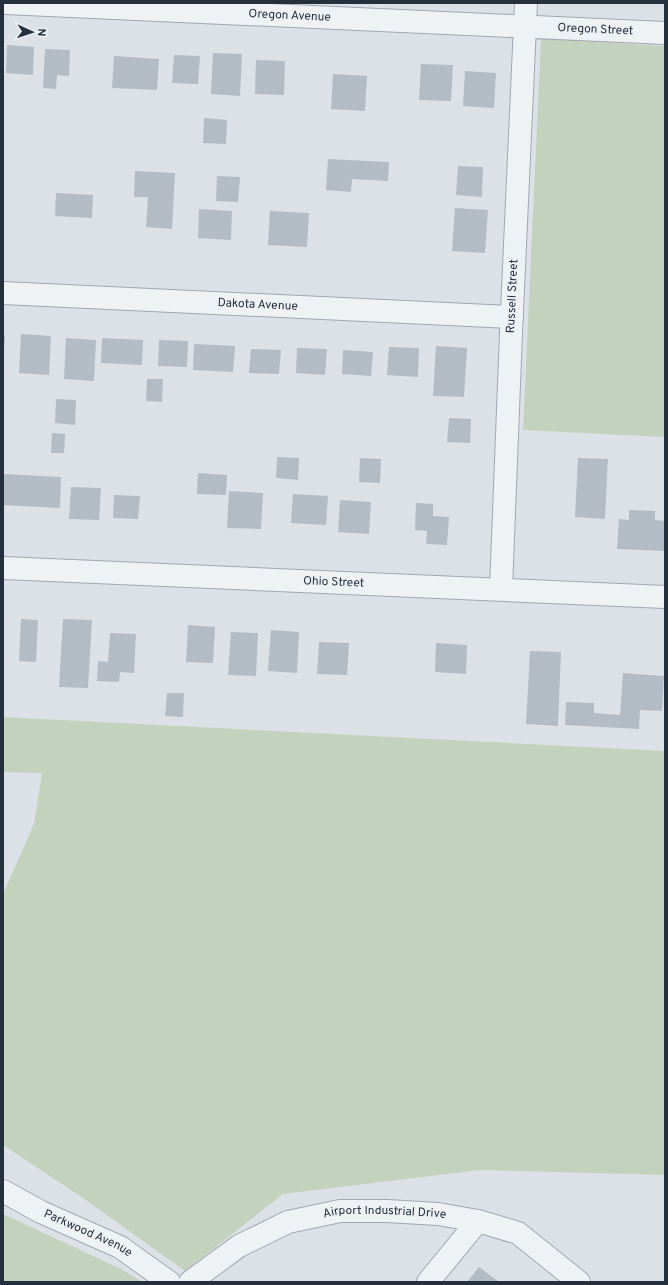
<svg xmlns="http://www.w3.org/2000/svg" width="668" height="1285" font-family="Overpass,sans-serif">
	<rect width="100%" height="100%" fill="#dce1e7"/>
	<path fill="#c3d2bd" d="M541,39L665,46V437L523,430Z
		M3,717L665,751V1175L480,1170L283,1194L185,1271L83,1198L3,1145V894L34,824L42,773L3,772Z
		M3,1214L123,1270L142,1282H3Z"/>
	<path fill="#b3bbc4" d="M7,45L34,47L33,75L6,73Z
		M45,49L70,50L69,76L57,75L56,89L43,88Z
		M213,53L242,54L240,96L211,94Z
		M174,55L200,56L198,84L172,83Z
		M114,56L159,59L157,90L112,88Z
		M256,60L285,61L284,95L255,94Z
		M421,64L453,65L451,101L419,100Z
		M465,71L496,73L494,108L463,106Z
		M333,74L367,76L365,111L331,109Z
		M204,118L227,120L226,144L203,143Z
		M328,159L389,162L388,181L352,179L351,192L326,190Z
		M458,166L483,167L482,197L456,195Z
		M135,171L175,173L172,229L146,227L148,197H134Z
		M217,176L240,177L238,202L216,201Z
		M56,193L93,195L92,218L55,216Z
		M455,208L488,210L485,253L452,251Z
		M199,209L232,211L231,240L198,238Z
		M270,211L309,213L307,247L268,245Z
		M21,334L51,336L49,375L19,373Z
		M3,336H5L4,352H3Z
		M66,338L96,340L94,381L64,379Z
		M102,338L143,340L142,365L101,363Z
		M159,340L188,341L187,367L158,366Z
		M194,344L235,346L233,372L193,370Z
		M436,346L467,348L464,397L433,396Z
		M389,347L419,348L418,377L387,375Z
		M297,348L327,349L325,375L296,373Z
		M251,349L281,350L279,374L249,373Z
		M343,350L373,352L371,376L342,374Z
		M147,379H163L162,402L146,401Z
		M56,399L76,400L75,425L55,423Z
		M449,418L471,419L470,443L447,442Z
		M52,433L65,434L64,453H51Z
		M277,457L299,458L298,480L276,478Z
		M360,458L381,459L380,483L359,482Z
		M578,458L608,459L605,519L575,517Z
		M198,473L227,475L226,495L197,494Z
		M3,474L61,477L60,508L3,505Z
		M71,487L101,488L99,520L69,519Z
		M229,491L263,493L261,529L227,528Z
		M293,494L328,496L326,525L291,523Z
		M114,495L140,496L138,519L113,518Z
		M340,500L371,502L369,534L338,532Z
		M416,503L433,504V516L449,517L447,545L426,544L427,531L415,530Z
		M629,510L655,511V520L665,521V551L617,549L619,519L629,520Z
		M21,619L38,620L36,662L19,661Z
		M63,619L92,620L88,688L59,687Z
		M188,625L215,627L213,663L186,662Z
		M271,630L299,632L297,673L268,671Z
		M231,632L258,633L256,676L228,675Z
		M110,633L136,634L134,673L120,672L119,682L97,681L98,661L108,662Z
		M319,642L349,643L347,675L317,674Z
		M436,643L467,645L466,674L435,672Z
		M530,651L561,652L558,726L526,724Z
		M623,673L664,676L662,711L640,710L639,729L565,725L566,702L594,703V713L620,715Z
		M167,693H184L183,717L165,716Z
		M479,1267L499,1282H467Z"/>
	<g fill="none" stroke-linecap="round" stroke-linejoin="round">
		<g stroke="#a1a8b1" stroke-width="24">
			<g id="minor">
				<path id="s1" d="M5,3L665,33"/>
				<path id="s2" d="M3,293L512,317"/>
				<path id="s3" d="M3,568L665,597"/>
				<path id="s4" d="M501,589L511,333L526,3"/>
				<path id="s5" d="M3,1191L41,1212L120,1247L169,1282"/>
				<path id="s6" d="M190,1282L239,1246L288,1222L340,1211H387L438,1214L478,1221L518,1233L579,1282"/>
				<path d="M428,1282L478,1221"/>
			</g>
		</g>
		<use href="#minor" stroke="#eff2f5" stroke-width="22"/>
	</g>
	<g text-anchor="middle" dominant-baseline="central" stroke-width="3.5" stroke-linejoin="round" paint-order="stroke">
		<g font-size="12" fill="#25303e" stroke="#ebf0f5">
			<text stroke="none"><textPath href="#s1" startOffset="285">Oregon Avenue</textPath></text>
			<text stroke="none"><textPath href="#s1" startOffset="591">Oregon Street</textPath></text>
			<text stroke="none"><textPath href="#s4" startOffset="293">Russell Street</textPath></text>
			<text stroke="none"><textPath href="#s2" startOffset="255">Dakota Avenue</textPath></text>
			<text stroke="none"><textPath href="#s3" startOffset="331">Ohio Street</textPath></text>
			<text stroke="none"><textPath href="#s6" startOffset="213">Airport Industrial Drive</textPath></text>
			<text stroke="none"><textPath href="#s5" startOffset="95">Parkwood Avenue</textPath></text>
		</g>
	</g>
	<rect width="668" height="1285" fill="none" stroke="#25303e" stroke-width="8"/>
	<g transform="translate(32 32) rotate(93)" stroke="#ebf0f5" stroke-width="3" paint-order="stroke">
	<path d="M0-3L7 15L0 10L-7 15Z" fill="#25303e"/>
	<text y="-6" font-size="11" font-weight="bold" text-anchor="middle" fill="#25303e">N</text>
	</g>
</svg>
